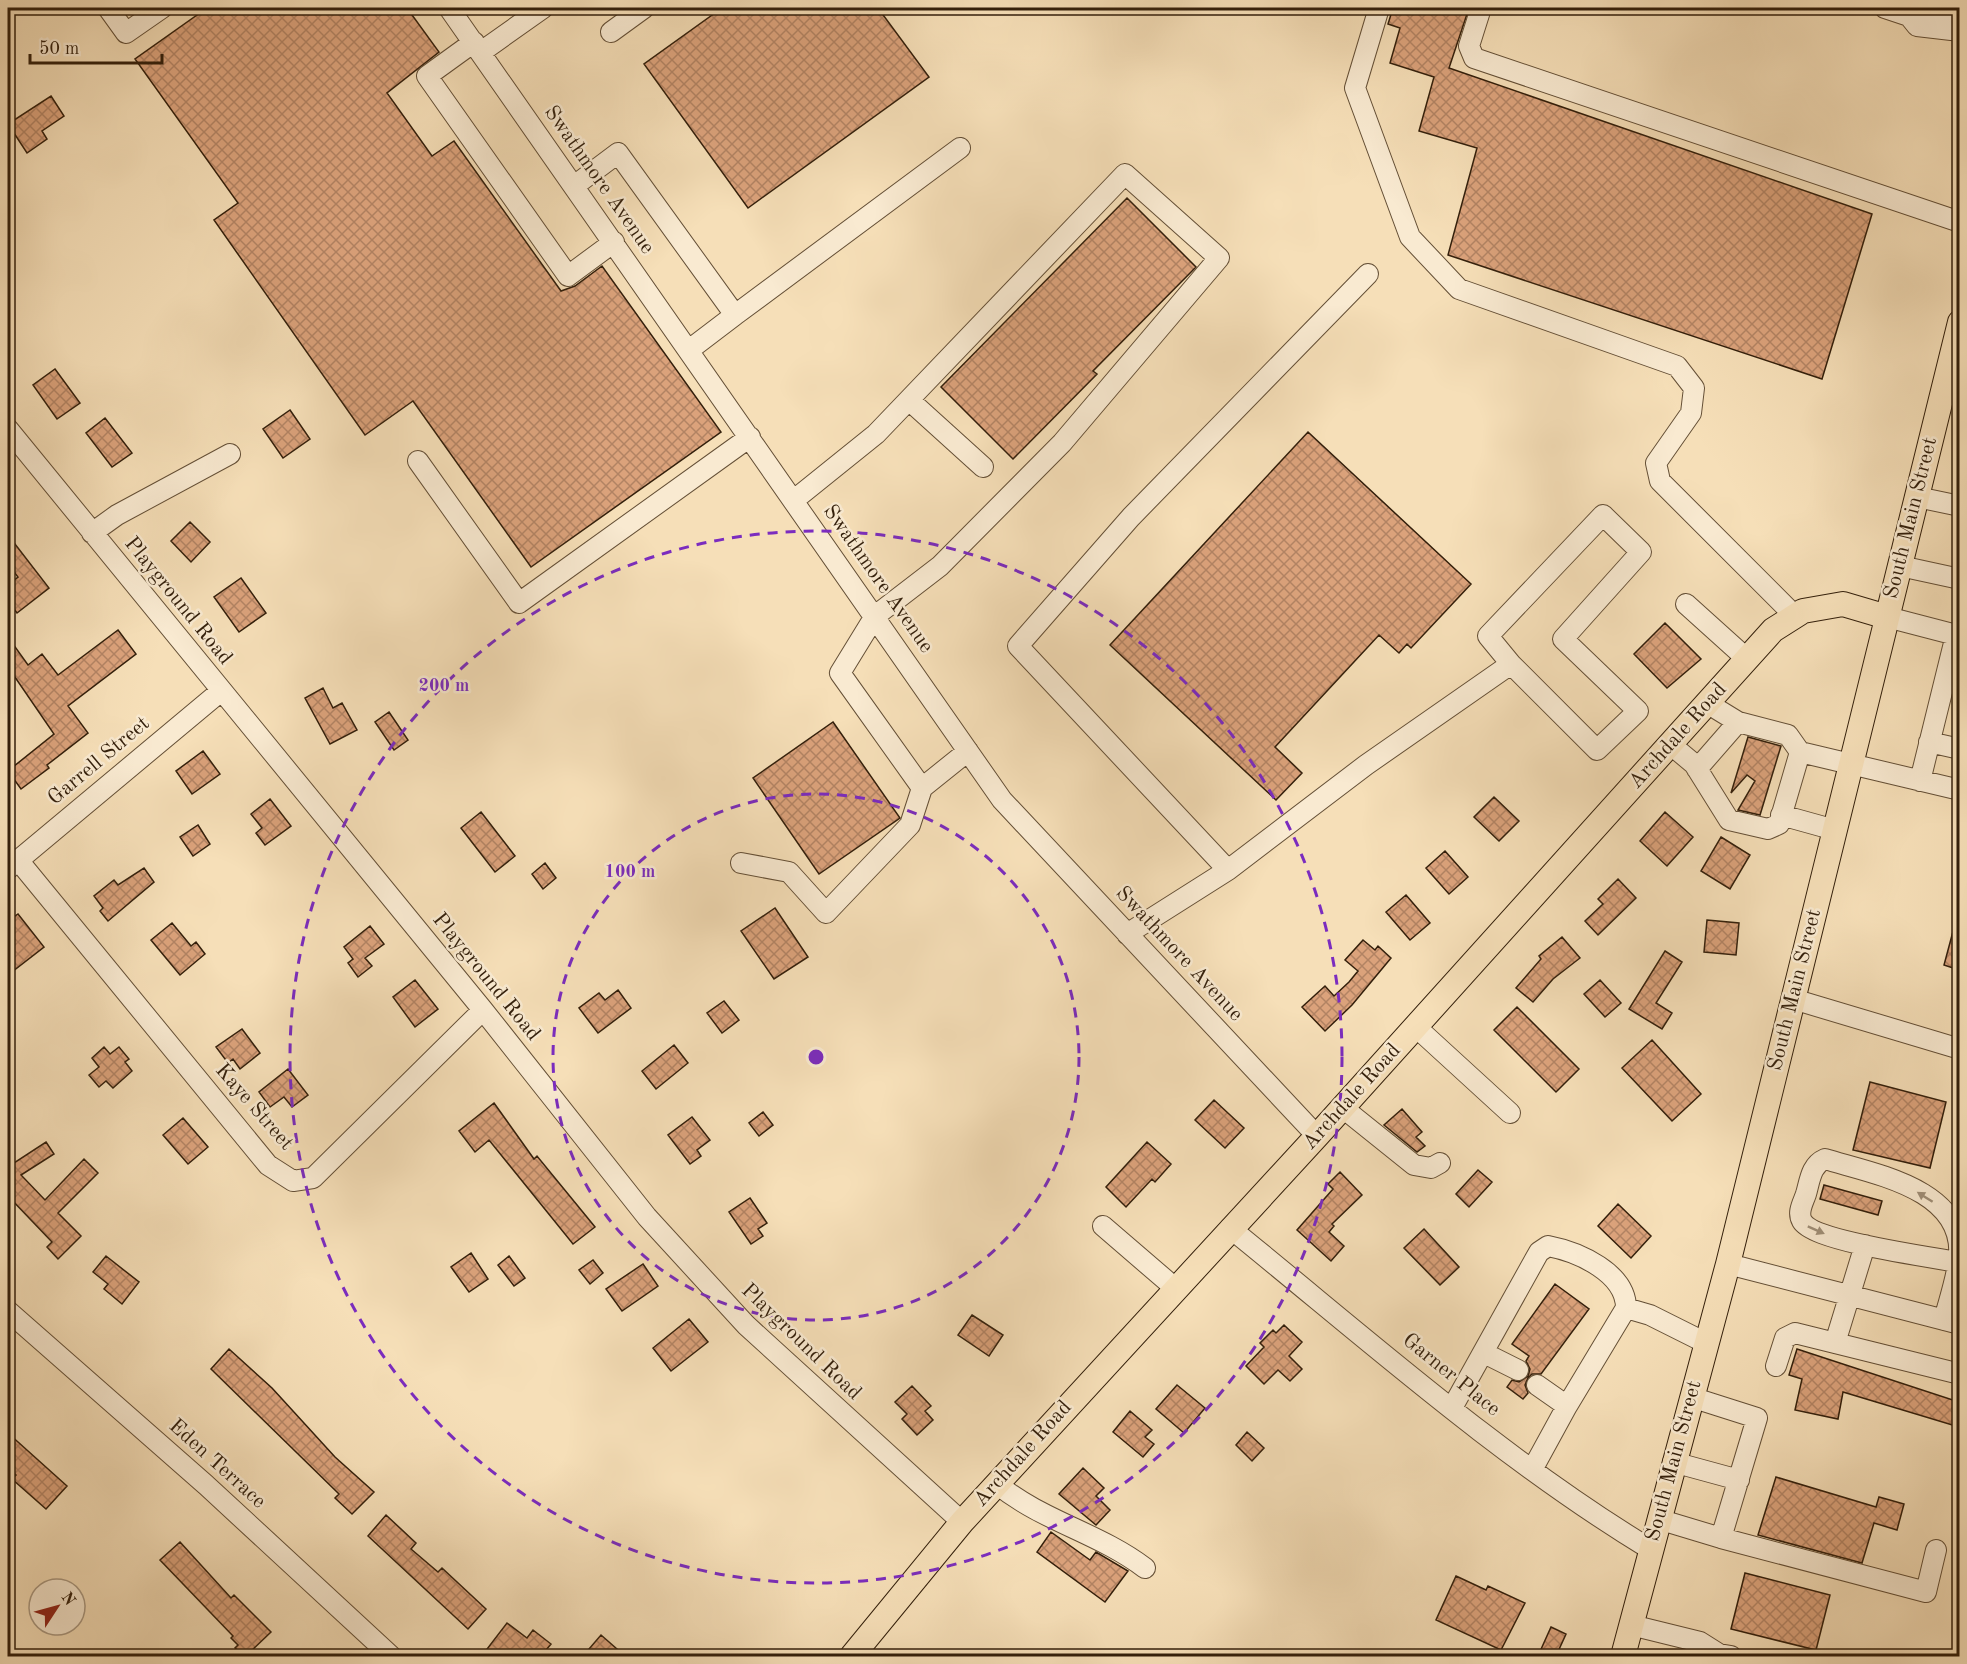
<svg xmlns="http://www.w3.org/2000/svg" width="1967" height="1664" font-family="'Old Standard TT',serif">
	<defs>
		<pattern id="building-cross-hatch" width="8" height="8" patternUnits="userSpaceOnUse" patternTransform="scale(1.5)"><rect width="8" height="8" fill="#dba27b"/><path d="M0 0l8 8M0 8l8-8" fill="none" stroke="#b28363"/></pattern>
	</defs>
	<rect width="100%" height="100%" fill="#f6dfb8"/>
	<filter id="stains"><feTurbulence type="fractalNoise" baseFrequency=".00333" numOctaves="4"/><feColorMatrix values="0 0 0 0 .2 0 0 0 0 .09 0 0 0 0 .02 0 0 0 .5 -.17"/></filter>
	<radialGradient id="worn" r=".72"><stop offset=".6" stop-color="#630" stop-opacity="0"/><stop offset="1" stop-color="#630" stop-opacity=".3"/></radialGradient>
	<path fill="url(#building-cross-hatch)" stroke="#331f0b" stroke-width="1.5" d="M207,8H407L439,52L387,93L432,156L454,141L561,291L575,286L602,266L721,432L531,567L413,401L365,435L214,220L238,203L135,59Z
		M722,8H878L929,77L748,208L644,64Z
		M1393,8H1469L1449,68L1872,214L1822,379L1448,255L1477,148L1419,131L1434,77L1390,63L1400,28L1388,24Z
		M51,96L64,116L42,131L47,139L27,153L8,124Z
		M1127,198L1196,267L1093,371L1097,374L1013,459L941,387Z
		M55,369L80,403L57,419L33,385Z
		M290,410L310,439L283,458L263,429Z
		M105,418L132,453L112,467L86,433Z
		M1308,432L1471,584L1411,648L1407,644L1399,653L1379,635L1275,747L1302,773L1276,800L1110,645Z
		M190,522L210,542L191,562L171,541Z
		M8,535L49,588L17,613L8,601V585L18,577L8,564Z
		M241,578L266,613L239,632L214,597Z
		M1665,623L1701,659L1667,688L1634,654Z
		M118,630L136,654L68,706L88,733L47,765L49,768L21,789L8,771L54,734L8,667V637L28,665L42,654L58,675Z
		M323,688L333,708L342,703L357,730L330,744L305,698Z
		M389,712L408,740L394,750L375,722Z
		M833,722L900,818L819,874L753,778Z
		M1748,737L1781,746L1760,815L1738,810L1755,781L1747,775L1731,793Z
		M203,751L220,774L192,794L176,771Z
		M1494,797L1519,821L1499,841L1474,817Z
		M270,799L291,826L265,845L256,833L262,828L251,814Z
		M481,812L515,856L495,872L461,828Z
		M1665,812L1693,837L1667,866L1640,841Z
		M198,825L210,844L193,856L180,837Z
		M1721,837L1750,855L1730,889L1701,871Z
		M1445,851L1468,877L1449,894L1426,868Z
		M545,863L556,878L543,889L532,874Z
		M144,868L154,882L108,921L100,911L103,908L94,896L114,880L118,885Z
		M1618,879L1636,898L1598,935L1585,921L1603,904L1598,899Z
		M1406,895L1430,923L1410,940L1386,912Z
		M775,908L808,957L774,979L741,931Z
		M18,914L44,947L8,975V921Z
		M1707,920L1739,923L1736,955L1704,952Z
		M172,923L191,946L196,942L205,954L180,975L151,940Z
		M1955,924L1959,925V970L1944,965Z
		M370,926L384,944L365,958L372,966L358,977L348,963L353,959L344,947Z
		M1562,937L1580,958L1553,979L1533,1002L1516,988L1541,959L1539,956Z
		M1363,940L1375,950L1378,946L1391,958L1352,1005L1325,1031L1302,1007L1325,986L1334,996L1349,982L1358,971L1345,960Z
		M1665,951L1682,962L1656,1003L1672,1013L1662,1029L1629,1009Z
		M415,980L438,1009L415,1027L393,997Z
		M1600,980L1621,1003L1605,1017L1584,994Z
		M618,990L631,1008L598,1033L579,1008L599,993L605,1000Z
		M724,1001L739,1020L722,1033L707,1013Z
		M1517,1007L1579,1069L1556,1092L1494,1030Z
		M242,1029L260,1053L240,1069L233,1059L228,1063L216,1047Z
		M1652,1040L1701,1094L1672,1121L1622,1068Z
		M674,1045L688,1063L656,1089L642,1071Z
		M104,1047L110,1054L119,1047L129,1059L125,1062L132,1071L113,1088L106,1081L99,1087L89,1075L99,1067L92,1058Z
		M288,1069L308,1095L292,1107L284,1097L270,1107L259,1092Z
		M1870,1082L1946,1102L1930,1168L1853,1150Z
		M1214,1100L1244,1128L1225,1148L1195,1120Z
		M494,1103L534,1159L537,1156L595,1227L573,1244L489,1140L475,1152L459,1131Z
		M1402,1109L1422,1132L1416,1137L1425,1146L1417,1152L1384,1125Z
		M763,1112L773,1125L759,1136L749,1123Z
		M692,1117L710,1140L697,1150L701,1156L690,1164L668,1135Z
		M183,1118L208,1147L188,1164L163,1135Z
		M46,1142L54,1154L21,1175L45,1200L84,1159L98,1173L58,1213L81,1236L58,1259L47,1247L52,1242L8,1196V1161L11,1165Z
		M1147,1142L1171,1164L1155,1182L1152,1179L1126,1207L1106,1187Z
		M1478,1170L1492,1182L1469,1207L1456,1194Z
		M1340,1172L1362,1195L1332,1224L1334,1226L1329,1232L1344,1246L1331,1261L1297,1230L1333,1189L1328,1184Z
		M1824,1185L1882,1201L1878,1215L1820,1199Z
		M750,1198L767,1223L758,1229L763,1236L751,1244L729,1212Z
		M1618,1204L1651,1236L1631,1258L1598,1226Z
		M1424,1229L1459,1267L1440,1285L1404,1248Z
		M471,1253L488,1279L469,1292L451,1267Z
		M106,1256L139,1282L122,1304L104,1289L108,1284L93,1272Z
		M509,1256L525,1278L514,1286L498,1265Z
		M593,1260L603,1273L590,1284L579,1270Z
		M643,1264L658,1286L622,1311L606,1289Z
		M1555,1284L1589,1309L1541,1374H1532L1528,1378L1525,1385L1528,1393L1523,1399L1507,1387L1512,1380L1519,1382L1528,1376L1530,1369L1526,1361L1529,1356L1512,1344Z
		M972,1315L1003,1335L989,1356L958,1335Z
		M689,1319L708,1342L671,1371L653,1348Z
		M1284,1325L1302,1342L1289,1356L1302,1369L1290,1381L1278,1370L1264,1384L1246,1366L1264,1347L1260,1343L1273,1330L1276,1333Z
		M229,1349L272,1388L335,1457L374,1492L352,1514L335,1498L339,1494L211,1369Z
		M1797,1349L1959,1402V1427L1843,1392L1838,1419L1795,1410L1802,1379L1789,1375Z
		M1177,1385L1205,1408L1184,1433L1156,1409Z
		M912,1386L931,1406L925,1411L933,1420L917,1435L902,1419L907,1414L895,1402Z
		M1130,1411L1152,1430L1145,1437L1154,1444L1143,1457L1113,1432Z
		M1247,1432L1264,1448L1252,1461L1236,1445Z
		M8,1433L67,1486L46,1509L12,1479L16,1475L8,1468Z
		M1083,1468L1104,1488L1096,1496L1110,1510L1096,1525L1059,1494Z
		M1776,1477L1876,1507L1879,1497L1904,1504L1897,1530L1874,1523L1862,1563L1758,1535Z
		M386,1515L416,1543L411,1549L438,1572L442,1568L486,1609L468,1629L368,1536Z
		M1051,1532L1090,1560L1096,1552L1128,1571L1105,1602L1037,1552Z
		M180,1542L231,1598L234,1595L271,1632L246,1656L235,1648L238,1645L231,1638L233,1636L160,1560Z
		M1745,1573L1830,1595L1816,1650L1731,1629Z
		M1456,1576L1486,1590L1488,1586L1525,1603L1501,1650L1436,1620Z
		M507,1623L527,1638L533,1630L551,1644L541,1656H496L487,1649Z
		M1551,1627L1566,1634L1556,1656H1538Z
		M601,1635L625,1656H583Z"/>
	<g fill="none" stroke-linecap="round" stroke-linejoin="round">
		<g stroke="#644f36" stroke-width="22">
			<path id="minor" d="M108,8L126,33L162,8
				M449,8L1002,800L1317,1136
				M1379,8L1355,88L1410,237L1459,289L1677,366L1694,388L1691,413L1656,463L1660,481L1795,616
				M1481,8L1469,46L1474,58L1960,222
				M1885,8L1909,16
				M1960,13L1925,9L1909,16L1917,26L1960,31
				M611,32L644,8
				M474,42L427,76L568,276L614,242
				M481,52L543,8
				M574,186L618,153L735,315L689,350
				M735,315L960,148
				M909,400L983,467
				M8,429L483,1010L647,1217L746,1325L962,1522
				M418,461L519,603L750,437
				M1917,497L1960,506
				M794,500L876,434L1125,174L1219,258L1062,443L940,566L875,616L840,673L922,788
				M92,533L117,515L230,454
				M1900,566L1960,579
				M1686,604L1747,659
				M1887,617L1960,636
				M1929,742L1960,749
				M1670,744L1694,764L1729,820L1768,829L1779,824L1800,752L1788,735L1738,722L1707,703
				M1800,752L1960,790
				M1697,769L1738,722
				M1920,781L1956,635
				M1781,815L1835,830
				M18,860L268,1165L293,1181L313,1178L483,1010
				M741,863L789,872L826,913L910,825L922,788L968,751
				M9,868L221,691
				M1228,870L1018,646L1131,517L1368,274
				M1127,934L1228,870L1366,765L1511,664L1597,750L1638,711L1563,639L1641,552L1603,515L1488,636L1511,664
				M1793,999L1960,1049
				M1416,1027L1510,1113
				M1343,1108L1414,1165L1431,1168L1440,1163
				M1103,1226L1175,1288
				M1230,1228C1366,1338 1500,1458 1650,1549
				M1728,1264L1960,1324
				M1626,1308L1650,1315L1706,1343
				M8,1311L206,1485L391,1656
				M1944,1320C1949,1300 1957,1278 1959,1257C1965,1189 1874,1174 1825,1159C1811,1165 1810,1180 1806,1194C1803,1203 1797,1212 1802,1221C1813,1241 1930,1257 1958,1262
				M1835,1343L1865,1245
				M1484,1353L1518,1370
				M1776,1366L1785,1338L1795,1333L1960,1374
				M1537,1385L1567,1406
				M1452,1408L1539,1252L1548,1246C1579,1252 1626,1273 1626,1308L1567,1406L1532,1470
				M1673,1462L1739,1480
				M997,1484C1042,1521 1099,1533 1145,1568
				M1658,1519L1721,1538L1757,1418L1691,1397
				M1721,1538L1926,1592L1936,1550
				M1631,1625L1700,1642L1719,1654L1731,1656"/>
		</g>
		<g stroke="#331f0b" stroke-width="26">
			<path id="major" d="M852,1656L962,1522L1317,1136L1773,630L1803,611L1843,604L1887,617
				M1623,1656L1728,1264L1960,322"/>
		</g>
		<use href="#minor" stroke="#f9ead1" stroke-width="20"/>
		<use href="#major" stroke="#f6dfb8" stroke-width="24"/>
	</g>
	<defs><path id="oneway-solid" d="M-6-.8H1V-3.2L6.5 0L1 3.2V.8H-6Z" transform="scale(1.5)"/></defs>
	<g fill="#a08f78">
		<use href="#oneway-solid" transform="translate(1925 1197) rotate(-148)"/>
		<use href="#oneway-solid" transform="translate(1816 1230) rotate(24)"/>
	</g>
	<g fill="none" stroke="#7b2cbf" stroke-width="3" stroke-dasharray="10 8">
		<circle cx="816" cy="1057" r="263"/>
		<circle cx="816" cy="1057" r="526"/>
	</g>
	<g text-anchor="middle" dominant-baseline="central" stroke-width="5" stroke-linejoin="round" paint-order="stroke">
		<g font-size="21" fill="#331f0b" stroke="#f9ead1">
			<text transform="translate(599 180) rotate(55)">Swathmore Avenue</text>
			<text transform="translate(1911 518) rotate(-76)">South Main Street</text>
			<text transform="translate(878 579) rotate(55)">Swathmore Avenue</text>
			<text transform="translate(178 601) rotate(51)">Playground Road</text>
			<text transform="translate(1678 736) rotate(-48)">Archdale Road</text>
			<text transform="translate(99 761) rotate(-40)">Garrell Street</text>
			<text transform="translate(1179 954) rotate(47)">Swathmore Avenue</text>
			<text transform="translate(486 977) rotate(51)">Playground Road</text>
			<text transform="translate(1795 990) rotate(-76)">South Main Street</text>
			<text transform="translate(1352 1097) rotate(-48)">Archdale Road</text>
			<text transform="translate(254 1107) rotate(49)">Kaye Street</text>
			<text transform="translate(801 1342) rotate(44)">Playground Road</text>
			<text transform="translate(1451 1375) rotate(39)">Garner Place</text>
			<text transform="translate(1023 1454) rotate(-48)">Archdale Road</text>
			<text transform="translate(1674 1461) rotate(-75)">South Main Street</text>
			<text transform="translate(217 1464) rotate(42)">Eden Terrace</text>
		</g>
	</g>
	<circle cx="816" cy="1057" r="9" fill="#7b2cbf" stroke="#f9ead1" stroke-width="3"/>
	<g font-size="18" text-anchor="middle" font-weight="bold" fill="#7b2cbf" stroke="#f9ead1" stroke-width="5" stroke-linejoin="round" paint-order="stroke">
		<text x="444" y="691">200 m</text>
		<text x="630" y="877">100 m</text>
	</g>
	<rect width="1967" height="1664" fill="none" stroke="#f6dfb8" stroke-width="30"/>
	<rect x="9" y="9" width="1949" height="1646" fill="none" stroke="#331f0b" stroke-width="3"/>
	<rect x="15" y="15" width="1937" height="1634" fill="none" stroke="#331f0b" stroke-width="1.5"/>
	<g transform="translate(57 1607) rotate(54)"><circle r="28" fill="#f9ead1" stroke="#aa9982" stroke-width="1.5"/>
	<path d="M0-4.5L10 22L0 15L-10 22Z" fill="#8f2418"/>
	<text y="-9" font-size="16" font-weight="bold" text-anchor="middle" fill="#331f0b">N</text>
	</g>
	<path d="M30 54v9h132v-9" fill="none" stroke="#331f0b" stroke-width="3"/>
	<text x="39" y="54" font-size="18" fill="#331f0b" stroke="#f9ead1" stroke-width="4.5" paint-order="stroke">50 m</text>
	<rect width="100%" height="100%" filter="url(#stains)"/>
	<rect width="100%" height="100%" fill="url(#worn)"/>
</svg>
